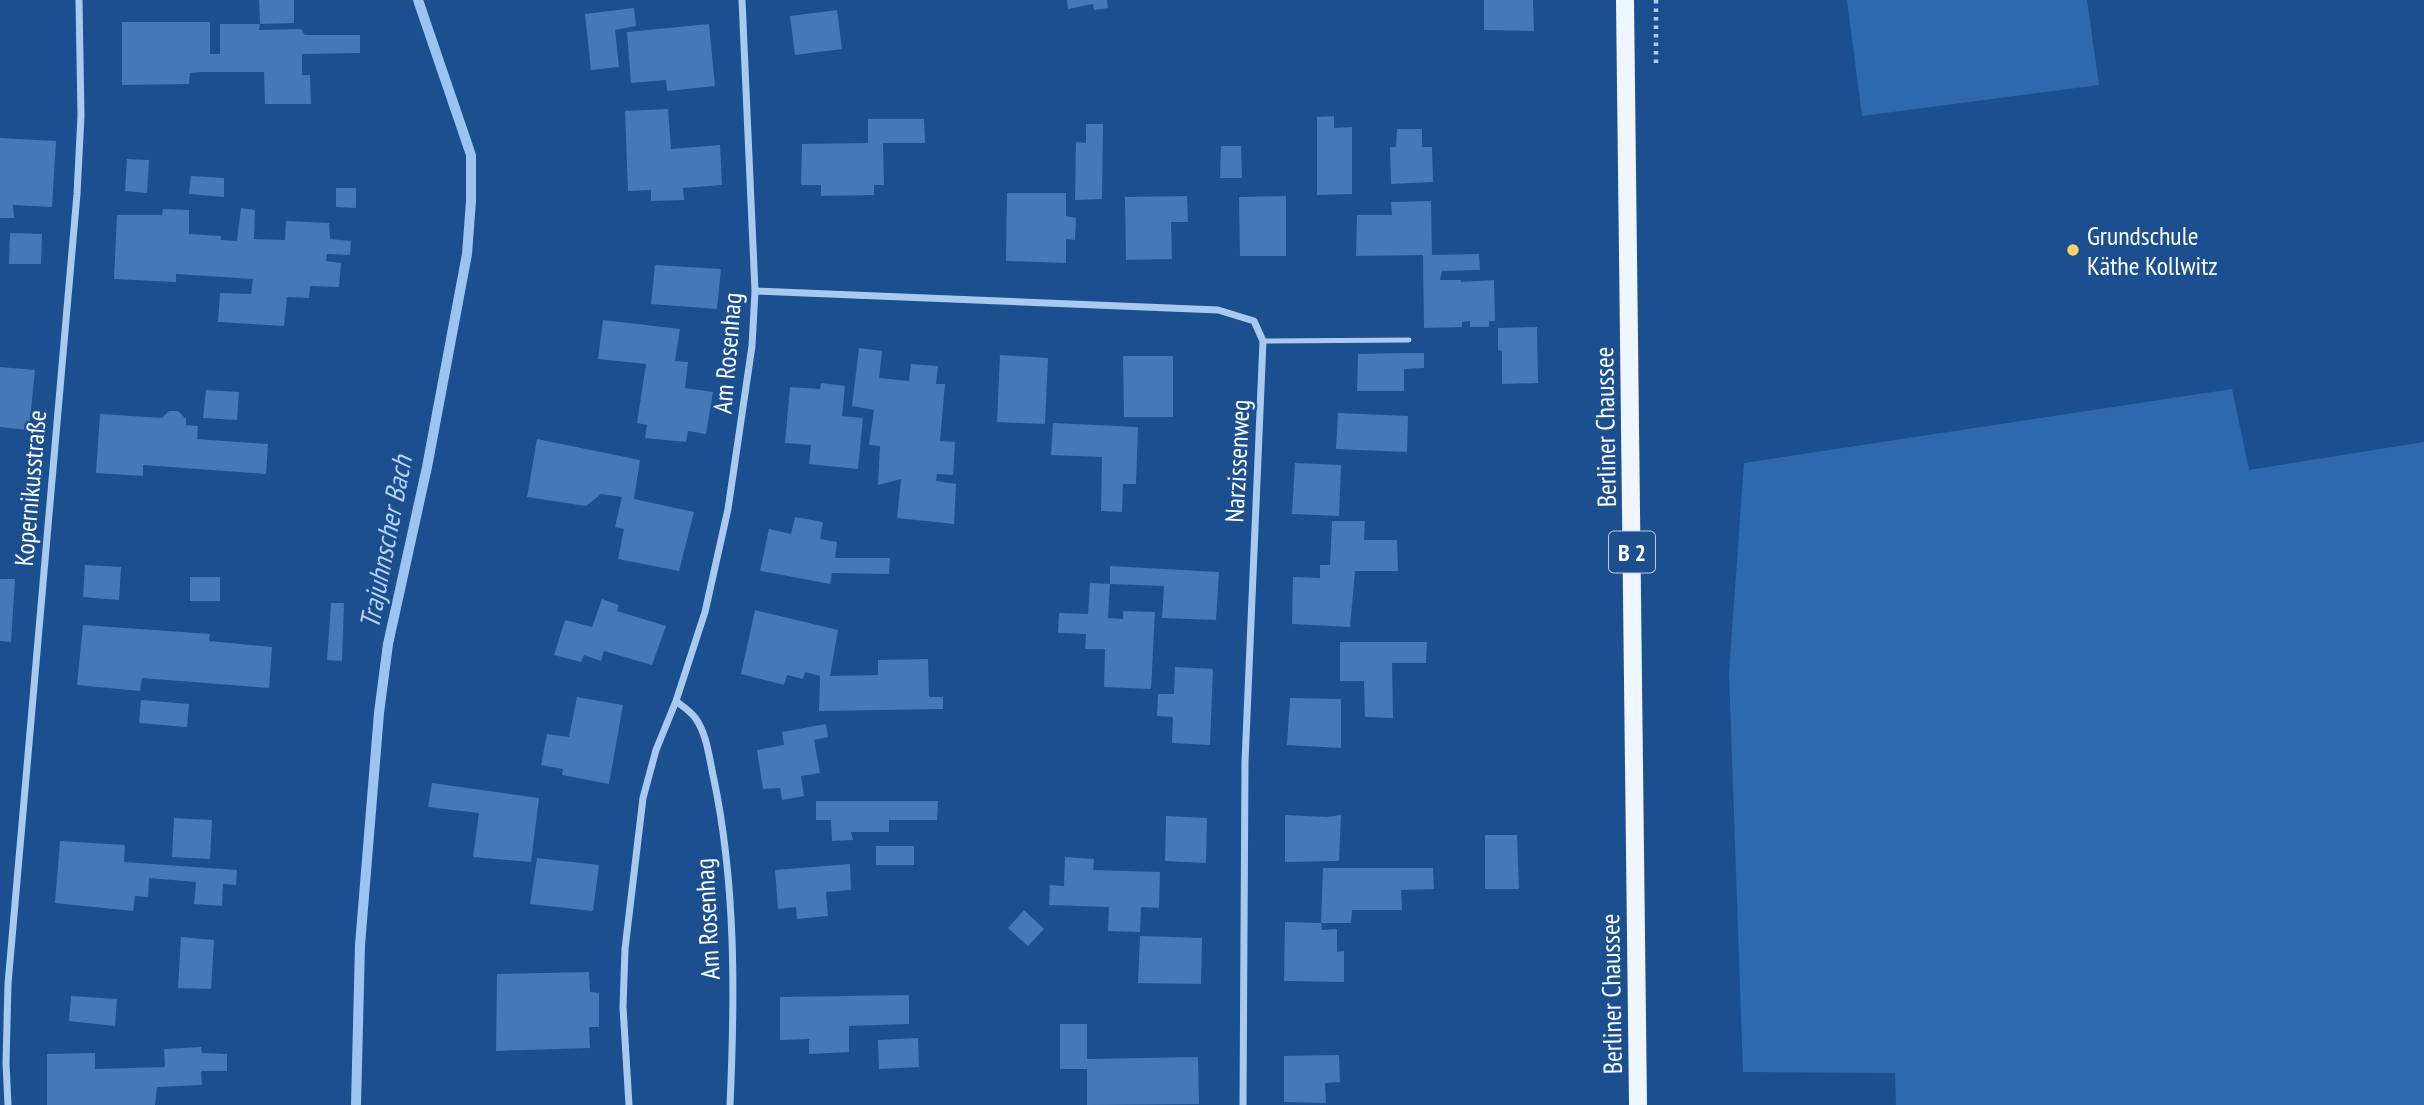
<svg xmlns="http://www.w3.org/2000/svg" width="2424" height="1105" font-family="'PT Sans Narrow',sans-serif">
	<rect width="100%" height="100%" fill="#1b4f8f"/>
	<path fill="#2e69ad" d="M1847,0H2087L2099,85L1862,116Z
		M2232,389L2249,470L2424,442V1105H1896L1895,1073L1743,1072L1729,673L1744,463Z"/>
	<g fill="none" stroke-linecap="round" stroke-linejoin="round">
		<path stroke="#9cc4f0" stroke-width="10" d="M356,1105L360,945L379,713L388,644L427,467L467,254L471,201V155L418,0"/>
	</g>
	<path fill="#4478b7" d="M259,0H294V23L260,24Z
		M1067,0H1107L1108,8L1094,10L1093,4L1068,9Z
		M1484,0H1533L1534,31L1484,30Z
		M634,8L636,26L615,30L619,67L591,70L585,14Z
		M837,10L842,49L795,55L790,16Z
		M122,22H210V54H220V24H260L259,30L301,29L305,35H360V53L302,54V75H310L311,104H265L264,72H202L190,73L189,84L122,85Z
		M709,24L715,86L667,91L666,80L631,83L627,32Z
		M668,109L671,149L720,145L722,185L683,188L684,200L651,201V190L628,191L625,111Z
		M1334,116V128L1352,127V194L1317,195V117Z
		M868,119H924L925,143H883L884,185H874V195L821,196V185H801L802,144L868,143Z
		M1086,124H1103L1102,199L1075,200L1076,142L1086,143Z
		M1397,129H1422V147H1432L1433,182L1391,184L1390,147H1396Z
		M0,138L56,141L52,207L13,205L14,218H0Z
		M1221,146H1241L1242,178H1220Z
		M127,159L149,160L147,193L125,191Z
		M191,176L224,178V197L189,194Z
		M336,188H356V208L336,207Z
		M1007,193H1066V216L1076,218L1075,240L1066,239V263L1006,261Z
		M1187,196L1188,222H1171L1172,259L1126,260L1125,197Z
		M1286,196V256H1240L1239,197Z
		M1431,201L1432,255L1479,254L1480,270L1442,271L1440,280H1461V282L1494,280L1495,321H1489V327H1470V321L1462,322V327L1424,328L1423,255L1356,256L1357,215H1392L1391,202Z
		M241,208L255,210L254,239L285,240L286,221L329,223L330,239L351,241L350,255L327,254L326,261L341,263L339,287L310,286L309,298L287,297L284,326L218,322L220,293L251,294L253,279L176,274V282L114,279L117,215H162L163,209L189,210V234L221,236V240L237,241Z
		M10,233L42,234L41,264H9Z
		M655,265L721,269L717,309L651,304Z
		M603,320L680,329L675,361L688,362L685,388L713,392L706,434L688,431L686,442L645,438L647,425L637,423L646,364L598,359Z
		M1537,327L1538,383L1502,384V351L1498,350V328Z
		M859,348L882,351L879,378L909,381L911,364L938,366L936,384H945L940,441L955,442L953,475L937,474L936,481L956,484L954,524L897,518L901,479L878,485L880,446L869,445L874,410L852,406Z
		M1404,353H1424V368L1404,369V391H1357L1358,354Z
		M1000,355L1048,358L1045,424L997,422Z
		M1123,356H1173V417H1124Z
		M0,367L35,370L29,430L0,427Z
		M821,383L845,386L842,416L863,418L858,469L809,464L811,445L785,443L790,387L820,389Z
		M206,390L239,392L237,420L203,418Z
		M169,411H178L186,419V425L198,426L197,439L268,444L266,474L143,465V476L96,473L100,414L162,418Z
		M1338,413L1408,416L1407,452L1336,449Z
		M1053,423L1138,427L1136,484H1123L1122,512L1101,511L1102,457L1051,455Z
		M537,439L640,460L634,499L694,512L679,571L618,559L624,529L615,527L622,497L601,494L586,506L527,497Z
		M1295,463L1341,465L1339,516L1292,514Z
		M795,517L823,522L820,539L837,542L835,558H890L889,574L832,573L830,584L760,571L769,529L791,534Z
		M1332,521H1365L1364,540H1397L1398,571H1355L1350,627L1292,624L1293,577L1320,578V565H1330Z
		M85,565L121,567L119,600L83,597Z
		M1110,566L1219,572L1216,620L1162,618L1164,586L1110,584L1108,618L1123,619V611L1155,612L1151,689L1104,687L1105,649H1085L1086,634L1058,633L1059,613L1088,614L1090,583L1110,584Z
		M190,577H220V601H190Z
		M0,579H15L11,642L0,641Z
		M602,599L619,605L617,611L666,626L652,665L604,651L601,661L584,655L581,662L554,655L565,620L592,627Z
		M331,603H344L342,661L327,660Z
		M755,610L838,630L830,676L878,675V660L928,659L929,697H943V709L819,711L820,676L805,672L803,679L787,675L784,685L741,674Z
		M83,625L210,634L209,641L272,647L269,688L142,678L140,691L77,685Z
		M1340,642H1427L1426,663H1392L1393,718L1365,717L1364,681H1340Z
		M1175,667L1213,669L1210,745L1172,743L1173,717L1157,716L1158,694H1174Z
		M577,697L623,705L609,784L562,775L563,769L541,765L547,734L569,737Z
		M1290,698L1341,699V748L1287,745Z
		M141,700L189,704L187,727L139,723Z
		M826,724L828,737L814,740L820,773L801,776L804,796L782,800L780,788L763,789L757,750L784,745L782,732Z
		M432,783L539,798L531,862L473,857L479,813L428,807Z
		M816,801H938L937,820H889V832H851L853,840L832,841L831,820H816Z
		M1285,815L1327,817L1341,815L1339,861L1285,862Z
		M1166,816L1207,818L1206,863L1165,861Z
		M174,818L212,820L210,859L172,857Z
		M1485,835H1517L1519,889H1485Z
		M60,841L125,845L124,862L237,870L236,885L223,884L222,906L194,904L196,882L149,878L148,897L135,896L133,911L55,903Z
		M876,846H914V865H876Z
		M1065,857L1094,859L1093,870L1160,872L1159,908L1141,907L1140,932L1108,931L1109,907L1049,905L1050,885L1064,886Z
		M537,858L599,865L593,911L530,904Z
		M850,864L851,890L826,892L828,916L797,919L796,907L778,909L775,870Z
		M1323,868H1433L1434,889L1401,890L1402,910H1352L1351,923H1321Z
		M1024,910L1044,929L1028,946L1008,928Z
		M1285,922L1321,923L1322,930L1337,929V952L1344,951V982L1284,981Z
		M1140,936L1202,938L1201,984L1138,983Z
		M181,937L214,940L211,989L178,988Z
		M589,972L590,992L599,993V1027H589L590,1048L496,1051L497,974Z
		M909,995V1024L849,1026V1052L809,1054V1039L780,1040V997Z
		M71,996L117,999L115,1026L69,1021Z
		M1060,1024H1087V1059L1198,1057L1199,1104L1087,1105V1069H1060Z
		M918,1038L919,1067L879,1069L878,1040Z
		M201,1047L202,1053L227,1054V1071H201L202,1085L157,1087L155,1105H47V1054L95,1053V1069L165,1067L164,1049Z
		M1339,1055L1340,1082L1325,1083L1326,1103L1284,1102V1056Z"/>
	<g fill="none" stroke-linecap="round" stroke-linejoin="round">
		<path stroke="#a9c9ee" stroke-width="4.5" stroke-dasharray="3.5 5" stroke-linecap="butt" d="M1656,0V68"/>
		<path stroke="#a9c9ee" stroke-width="5" d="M1263,341L1409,340"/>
		<path stroke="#a9c9ee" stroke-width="7" d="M755,291L1218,310L1254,321L1263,341L1245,762L1243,1105
			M676,701C682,706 692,712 696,719C707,735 709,757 713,775C736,882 735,996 730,1105
			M8,1105L6,1063L8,984L77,194L81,116L79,0
			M629,1105L623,1007L625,949L643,798L656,750L676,701L705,612L728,509L752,346L755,291L742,0"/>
		<path stroke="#f0f6ff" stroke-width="18" d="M1625,0L1638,1105"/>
	</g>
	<circle fill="#ffd166" stroke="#1b4f8f" stroke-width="2.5" cx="2073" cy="250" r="7"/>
	<g text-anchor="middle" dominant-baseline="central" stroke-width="5" stroke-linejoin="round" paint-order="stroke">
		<rect fill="#1b4f8f" stroke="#bbcadd" stroke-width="2" x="1609" y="531.5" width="46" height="41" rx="5"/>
		<g font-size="24" font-weight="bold" fill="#fff">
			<text x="1632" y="552">B 2</text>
		</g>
		<g font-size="26" fill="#fff" stroke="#1b4f8f" text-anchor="start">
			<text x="2087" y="235">Grundschule<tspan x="2087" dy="30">Käthe Kollwitz</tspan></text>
		</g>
		<g font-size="26" fill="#fff" stroke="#1b4f8f">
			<text transform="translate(727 353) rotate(-85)">Am Rosenhag</text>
			<text transform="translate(1605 427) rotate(-91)">Berliner Chaussee</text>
			<text transform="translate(1237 461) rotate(-87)">Narzissenweg</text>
			<text transform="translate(30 488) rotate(-85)">Kopernikusstraße</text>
			<text transform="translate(707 919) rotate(-93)">Am Rosenhag</text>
			<text transform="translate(1611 994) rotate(-91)">Berliner Chaussee</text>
		</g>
		<g font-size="28" font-style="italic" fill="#b5d3f5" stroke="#1b4f8f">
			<text transform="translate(385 542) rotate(-79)">Trajuhnscher Bach</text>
		</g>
	</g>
</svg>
